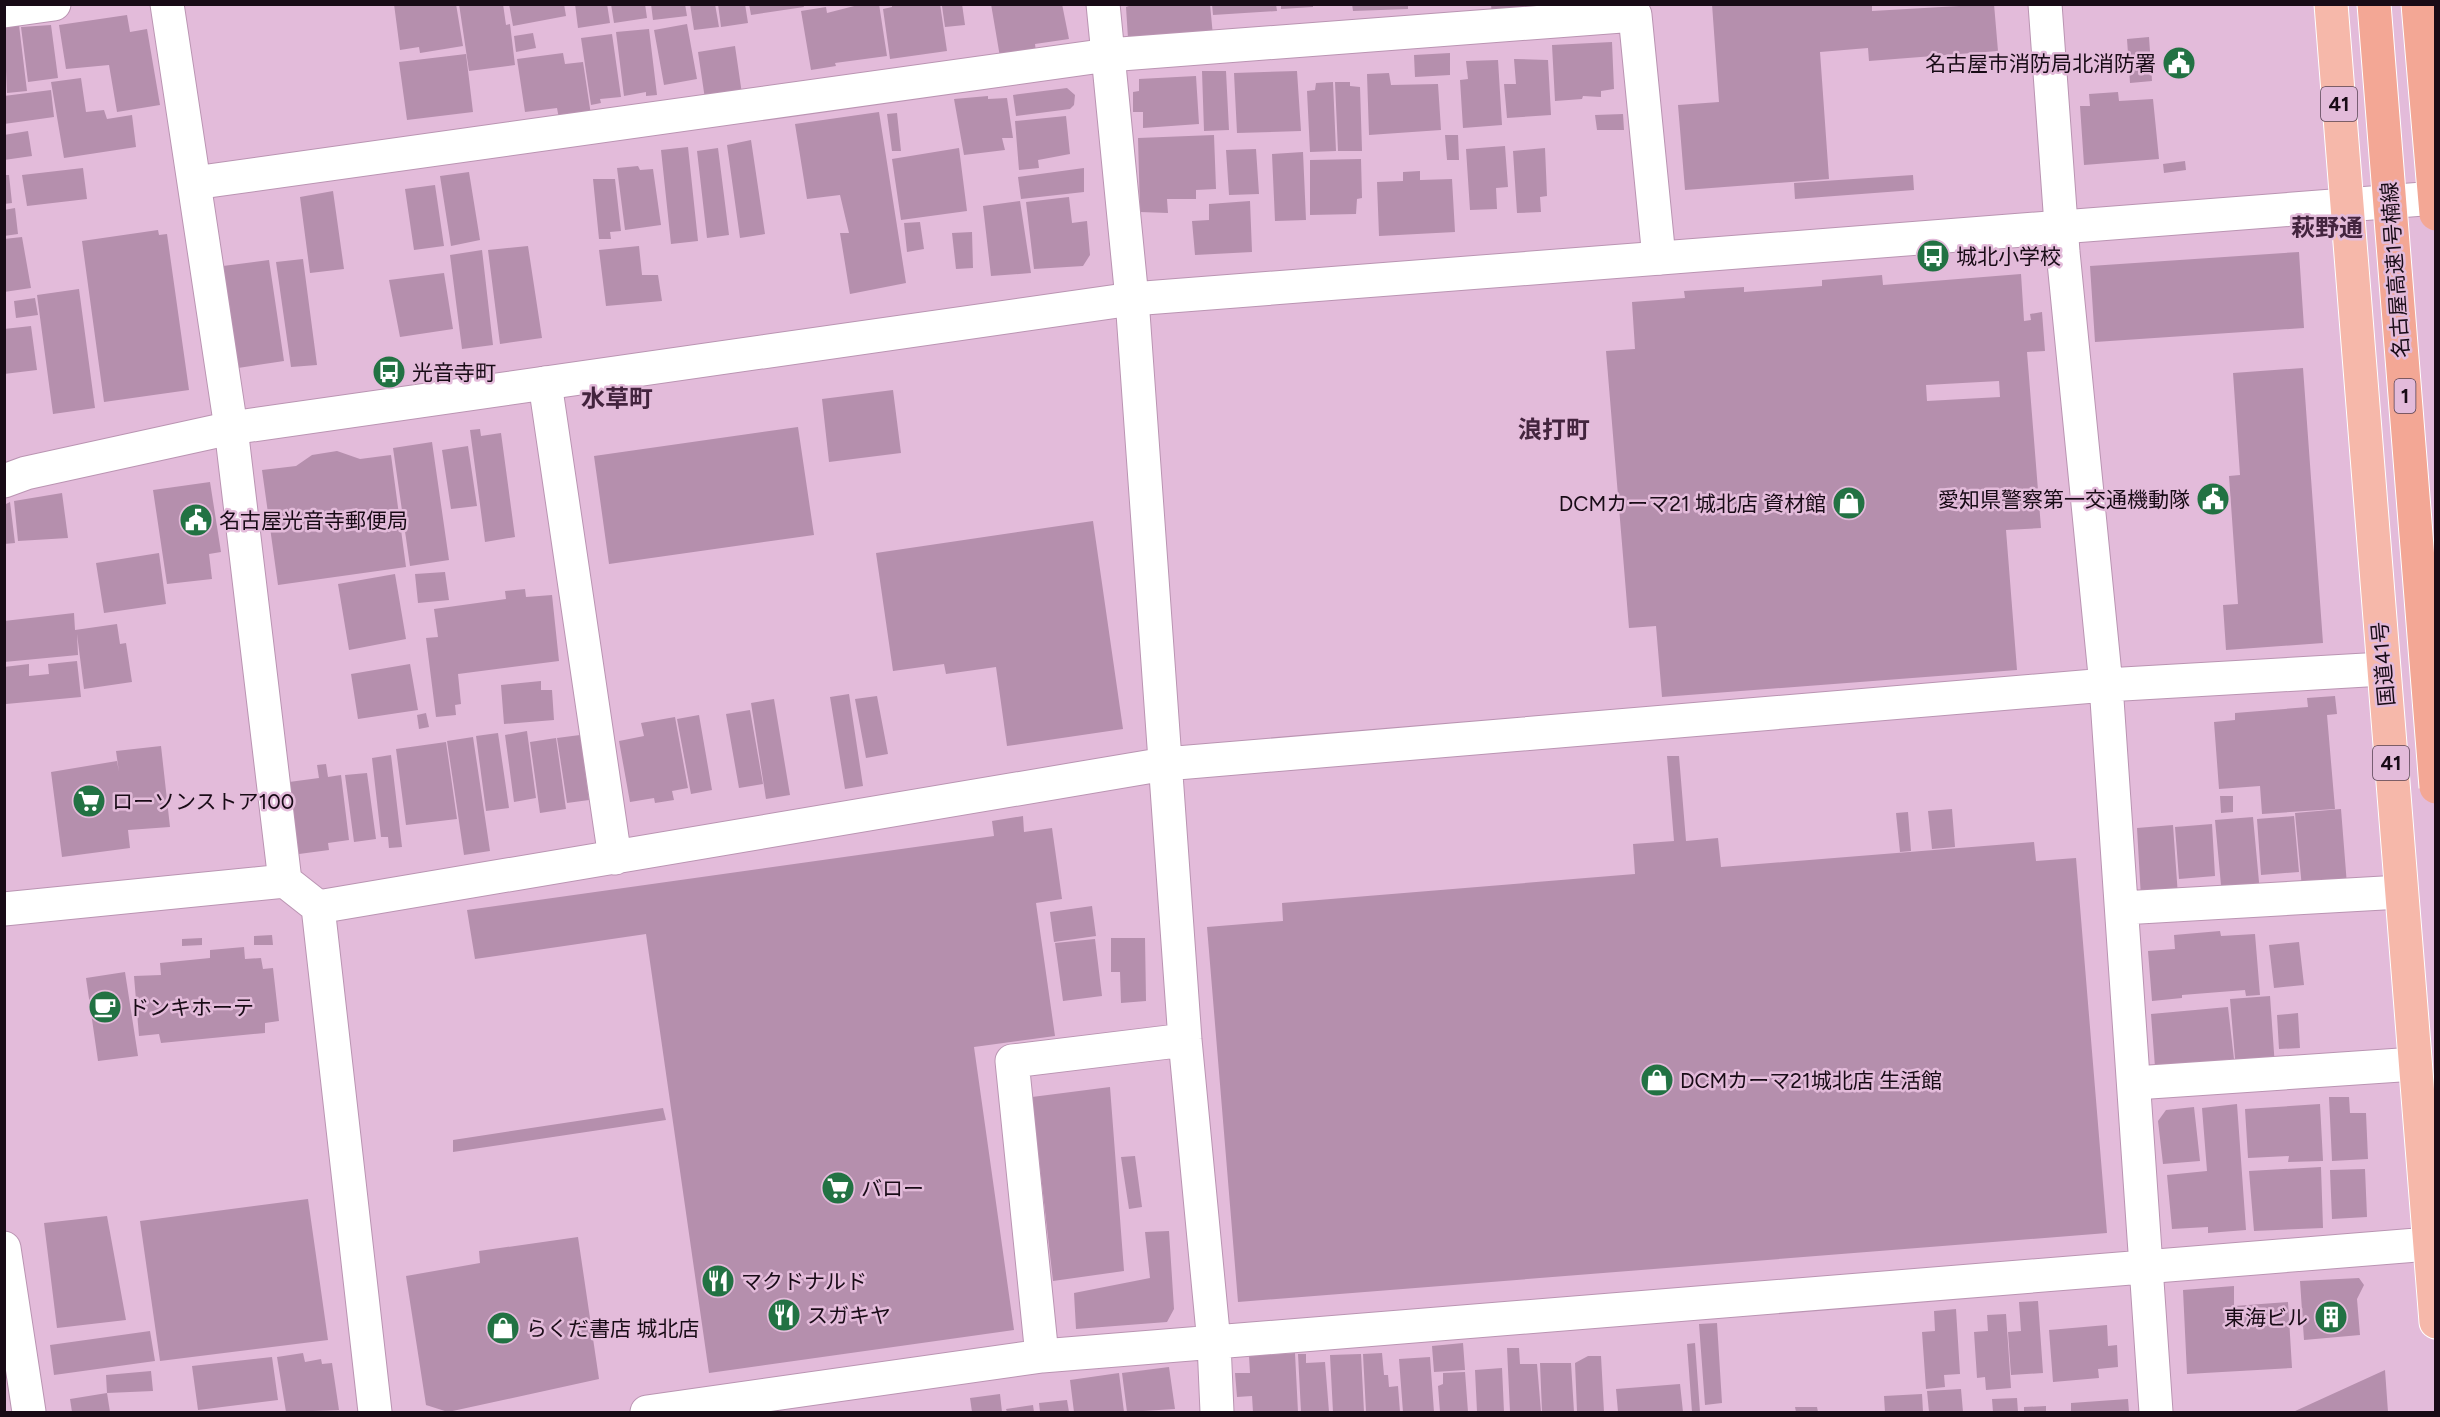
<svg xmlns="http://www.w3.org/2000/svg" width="2440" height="1417" font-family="Figtree,'Noto Sans JP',sans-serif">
	<rect width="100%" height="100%" fill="#e3bbda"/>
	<path fill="#b58fad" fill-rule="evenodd" d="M394,4H456L463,46L420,53L419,47L400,50Z
		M459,4H503L506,25L510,24L515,65L469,71Z
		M509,4H564L566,16L513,26Z
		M575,4H607L610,23L578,28Z
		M611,4H645L647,18L614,23Z
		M651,4H685L687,16L653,20Z
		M690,4H715L719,27L694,30Z
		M718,4H745L748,23L721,27Z
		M749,4H803L804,7L751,15Z
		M862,4H879L887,56L835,63L836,66L811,70L801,11L826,7L827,13Z
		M892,4H940L947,51L890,59L883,9L892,7Z
		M962,4L965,25L945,27L942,6Z
		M991,4H1062L1069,39L1035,44L1036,52L1000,57Z
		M1135,4H1210L1213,36L1128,38L1126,7Z
		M1212,4H1276L1277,11L1213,15Z
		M1281,4H1313V7L1281,9Z
		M1352,4H1408V9L1353,11Z
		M1491,4H1525L1526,16L1492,18Z
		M1712,4H1872V11L1994,4L1998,51L1869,61L1868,48L1820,52L1829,179L1685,190L1678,105L1719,102Z
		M127,15L130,32L147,29L160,105L117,112L109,65L66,69L59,25Z
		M687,24L697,79L664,85L654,30Z
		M19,25L27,91L7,93L4,26Z
		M51,25L58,78L28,82L21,27Z
		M649,29L657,95L646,96V92L624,96L616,32Z
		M533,33L536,48L516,52L514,36Z
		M612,34L621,97L600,99L601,103L591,105L581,38Z
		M2149,37L2152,81L2130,83L2127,39Z
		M1612,42L1614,89L1601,91V97L1583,96L1582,99L1555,101L1552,45Z
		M735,46L742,94L705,99L698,52Z
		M563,53L565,64L583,62L591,115L559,119L557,108L525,112L517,59Z
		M1450,53V75L1415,77L1414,55Z
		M466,54L473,112L407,120L399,62Z
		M1514,59L1548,60L1551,115L1507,118L1504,84H1516Z
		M1498,60L1502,125L1463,128L1460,80L1468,79L1466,61Z
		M1202,71H1226L1229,130L1204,131Z
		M1297,71L1301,131L1237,133L1234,73Z
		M1389,73L1391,85L1438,84L1441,130L1369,135L1367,74Z
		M1196,76L1199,124L1143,128V112H1133V92L1139,91V79Z
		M81,78L86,112L104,110L107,119L132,115L136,147L64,158L51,82Z
		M1333,82L1336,151L1310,152L1307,91L1315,90L1316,83Z
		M1335,82H1350V86L1360,87L1362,151H1338Z
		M1067,88L1075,95L1074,105L1070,109L1016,116L1013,95Z
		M51,90L54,117L4,124V96Z
		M2118,92L2119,101L2153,99L2159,159L2084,165L2080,106H2090L2089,94Z
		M988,96V99L1007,98L1013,138H1002L1005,150L964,155L954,99Z
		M879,112L906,283L850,294L840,233H849L840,195L807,199L795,124Z
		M897,113L901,151H892L887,114Z
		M1623,114L1624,130H1597L1595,115Z
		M1066,116L1070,154L1038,160L1039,168L1019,170L1015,121Z
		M28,131L32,156L4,160V135Z
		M1214,135L1216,189L1196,190V199H1167L1168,213L1140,212L1138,138Z
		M1445,135H1458L1459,160H1447Z
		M751,140L765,234L740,238L727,145Z
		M1505,146L1508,187L1496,188L1497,209L1470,210L1466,149Z
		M688,147L698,241L671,244L661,150Z
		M718,148L729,235L707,238L697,151Z
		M959,148L967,211L901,220L892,159Z
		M1545,148L1547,196L1540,197L1541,212L1517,213L1513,151Z
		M1256,149L1259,194L1229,195L1226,150Z
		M1303,152L1306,220L1275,221L1272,154Z
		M1361,159L1362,198L1357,199L1356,214L1310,215V160Z
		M2185,161L2186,170L2164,173L2163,164Z
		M638,166L640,170L653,169L661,225L625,230L617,168Z
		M83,168L87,199L27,206L22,175Z
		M1084,168V192L1021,199L1018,177Z
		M1420,171V180L1452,179L1455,232L1379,236L1377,182L1403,181V172Z
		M469,172L480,240L451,246L440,176Z
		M4,175H9L12,203L4,204Z
		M1913,175L1914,190L1795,199L1794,183Z
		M593,179H615L621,231L610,232L611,239H599Z
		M435,185L444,246L414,250L405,189Z
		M333,191L344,269L310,273L300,197Z
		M1069,197L1072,223L1087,221L1090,255L1083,266L1034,269L1026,202Z
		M1020,201L1031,273L991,276L983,206Z
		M1250,201L1252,252L1195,255L1192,221L1209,220V204Z
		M15,208L18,234L4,236V210Z
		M920,222L924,249L907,252L904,223Z
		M158,230L159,235L167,234L189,390L104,402L82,241Z
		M972,232L973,268L956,269L952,233Z
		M22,237L31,288L4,292V239Z
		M528,246L542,338L500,344L488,250Z
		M639,246L642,275H658L662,301L606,306L599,250Z
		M482,250L493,345L462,349L450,255Z
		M2299,252L2304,328L2095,342L2090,266Z
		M303,259L317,365L291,367L276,262Z
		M269,260L284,361L238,368L223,266Z
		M444,273L453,329L400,337L389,280Z
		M2021,274L2024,321L2031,320L2030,314L2042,312L2045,351L2027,352L2041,528L2006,530L2017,670L1662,697L1656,626L1629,628L1606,351L1635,349L1632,302L1685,298L1684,291L1744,287V292L1822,286V280L1882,275L1883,285ZM1999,381L2000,397L1927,401L1926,385Z
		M79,289L95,408L53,414L37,295Z
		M35,298L38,315L16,318L14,301Z
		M31,326L37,370L4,374V329Z
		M2303,368L2323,643L2226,650L2223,605L2238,604L2229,476L2240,475L2233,373Z
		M893,390L901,453L829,462L822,399Z
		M798,427L814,535L609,564L594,456Z
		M480,429L481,436L501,433L515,537L485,542L470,430Z
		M432,442L449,560L410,566L393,448Z
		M468,446L477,506L451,509L442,450Z
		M337,451L360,459L391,455L406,567L278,585L262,470L296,466L312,455Z
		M210,482L221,552L209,554L212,579L167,584L153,490Z
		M62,493L68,538L18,541L14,501Z
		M10,502L15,543L4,544V505Z
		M1093,521L1123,729L1007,746L996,667L946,674L944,664L893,671L876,553Z
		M159,553L166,604L104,613L96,563Z
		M445,572L449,600L418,603L415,574Z
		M395,574L406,639L349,650L338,584Z
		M525,589L526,597L552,595L559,661L458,674L461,704L455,705L456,715L436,717L426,638L438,637L434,609L506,599L505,591Z
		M74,613L75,630L117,624L120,644L126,643L132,682L84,689L77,634L78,655L4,662V621Z
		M77,661L81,697L6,704L4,667L29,664V676L49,674L48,664Z
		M410,664L418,710L358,719L351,674Z
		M541,681V690H552L554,720L504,724L501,685Z
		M849,694L863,786L845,789L830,697Z
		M877,696L888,754L866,758L855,699Z
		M2335,696L2337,714L2327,715L2335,809L2262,814L2260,786L2219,789L2214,722L2235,720V713L2308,707L2307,698Z
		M774,699L790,795L766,799L751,703Z
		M750,710L763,784L739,788L726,714Z
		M426,713L429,727L419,729L417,715Z
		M699,715L712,790L691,794L677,719Z
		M675,717L688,788L672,791L674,800L655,803L654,798L630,802L619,741L644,736L641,723Z
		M527,731L536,798L514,802L505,735Z
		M498,733L509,808L486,811L476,736Z
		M580,735L589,800L567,803L557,738Z
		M473,737L490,851L464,855L447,741Z
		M556,738L566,809L540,813L530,742Z
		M446,742L457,819L406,825L396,749Z
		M161,746L170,827L128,830L130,848L62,857L51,772L117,761L119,772L116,751Z
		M391,755L402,847L389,848L388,837H381L372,758Z
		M1667,756H1679L1686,841L1718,838L1721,867L2034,842L2036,861L2076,858L2107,1233L1238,1302L1207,927L1283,921L1282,903L1635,874L1633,844L1674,841Z
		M326,764L328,777L341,775L349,840L328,843L329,850L299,854L289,782L319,778L317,765Z
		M367,773L376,839L354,842L345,775Z
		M2220,796H2233V812L2221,813Z
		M1952,809L1955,847L1932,849L1928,811Z
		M2341,809L2347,885L2302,888L2295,813Z
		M1908,812L1911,851L1900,852L1896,813Z
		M1023,816L1024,832L1052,828L1062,899L1036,903L1055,1036L974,1047L1014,1330L709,1373L646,934L475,959L467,910L994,836L992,821Z
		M2294,816L2299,872L2261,875L2257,819Z
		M2253,817L2260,893L2222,896L2215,820Z
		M2212,824L2215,876L2179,879L2175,827Z
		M2173,825L2178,896L2141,898L2137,828Z
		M1092,906L1096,936L1054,942L1050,912Z
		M2220,931L2221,936L2255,934L2260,995L2246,996L2245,990L2182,995V998L2152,1001L2148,951L2175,949L2174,935Z
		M272,935L273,945H254V936Z
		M202,938V945L182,946V939Z
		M1111,938H1145L1146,1001L1121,1003L1120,972H1111Z
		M1095,939L1102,996L1063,1001L1055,943Z
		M2299,942L2304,985L2274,988L2269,945Z
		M244,947L245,959L261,958L263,969L273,968L279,1021L265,1023V1033L161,1043L159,1034L139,1036L134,976L161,975L160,963L210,958V950Z
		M125,972L138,1056L98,1061L86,978Z
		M2270,996L2275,1067L2236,1070L2230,999Z
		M2228,1007L2234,1059L2155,1067L2151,1014Z
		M2298,1013L2300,1048L2279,1049L2277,1015Z
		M1110,1087L1124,1271L1053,1281L1032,1097Z
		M2329,1097H2349L2350,1113H2366L2368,1159L2332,1161Z
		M2237,1104L2246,1230L2208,1233V1227L2172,1229L2167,1175L2207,1171L2202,1108Z
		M2320,1104L2323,1161L2288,1162L2289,1156L2248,1158L2245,1109Z
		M2194,1107L2200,1161L2163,1164L2158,1121L2166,1110Z
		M663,1108L666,1120L453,1152V1140Z
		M1135,1156L1142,1207L1129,1209L1121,1157Z
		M2321,1167L2323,1228L2254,1231L2249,1171Z
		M2365,1169L2367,1217L2332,1219L2330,1170Z
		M308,1199L328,1340L160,1361L140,1221Z
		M107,1216L126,1320L57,1328L44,1223Z
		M1169,1231L1174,1309L1167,1322L1076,1329L1074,1293L1150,1278L1145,1232Z
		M578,1237L599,1379L448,1412L426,1405L406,1276L480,1263L479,1251Z
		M2359,1278L2364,1285L2357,1299L2360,1335L2304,1340L2300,1281Z
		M2234,1286V1306L2288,1302L2292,1368L2187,1374L2183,1290Z
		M2038,1301L2043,1373L2011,1375L2008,1332L2021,1331L2019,1302Z
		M1956,1309L1960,1374L1944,1375L1945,1387L1926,1389L1922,1332L1935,1331L1934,1311Z
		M2006,1314L2011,1388L1986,1390L1985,1377L1977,1378L1974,1332L1988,1331L1987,1315Z
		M1717,1323L1722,1403L1705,1405L1699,1324Z
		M2107,1325L2108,1346L2117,1345L2118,1367L2098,1369L2099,1378L2053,1382L2049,1330Z
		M150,1331L155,1361L54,1375L50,1345Z
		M1463,1343L1465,1370L1434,1372L1432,1346Z
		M1695,1343L1700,1412H1692L1687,1344Z
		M1507,1348H1519L1520,1364H1537L1541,1412H1510Z
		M303,1353L305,1362L321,1359L322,1364L332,1363L339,1410L286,1412L277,1357Z
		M1295,1353L1298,1412H1253L1252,1396L1237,1397L1235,1373H1250L1249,1356Z
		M1382,1353L1384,1375H1388L1389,1387L1398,1386L1400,1412H1366L1363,1354Z
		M1298,1354H1306V1363L1325,1362L1329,1412H1301Z
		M1361,1354L1364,1412H1333L1330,1355Z
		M1588,1356H1601L1604,1412H1577L1575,1363Z
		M272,1357L278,1400L198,1410L192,1366Z
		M1430,1357L1434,1412H1403L1399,1359Z
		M1540,1363H1571L1574,1412H1542Z
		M1169,1367L1175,1409L1127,1412L1122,1373Z
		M1502,1368L1504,1412H1477L1475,1370Z
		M2385,1370L2388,1412H2293Z
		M151,1371L153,1391L107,1393L106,1375Z
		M1465,1372L1468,1412H1440L1438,1386L1443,1384V1373Z
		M1119,1373L1124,1412H1074L1070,1380Z
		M1680,1384L1683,1412H1618L1616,1389Z
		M1961,1389L1963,1412H1929L1927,1391Z
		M107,1393L110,1412H72L70,1399Z
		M1000,1394L1002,1412H972L970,1398Z
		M1922,1394L1923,1412H1885L1884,1396Z
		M2017,1398L2018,1412H1993L1992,1399Z
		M2128,1399L2129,1412H2071V1403Z
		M1067,1400L1069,1412H1040L1039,1403Z
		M1033,1405L1034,1412H1007L1006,1409Z
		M2046,1406V1412H2024V1407Z
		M1795,1407H1817L1818,1412H1796Z"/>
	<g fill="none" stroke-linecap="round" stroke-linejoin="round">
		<g stroke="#ba94b2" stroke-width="35">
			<path id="minor" d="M167,4L231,428L285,881
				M1103,4L1132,299L1185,1040L1214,1343L1217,1412
				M2045,4L2063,252L2106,685L2156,1412
				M4,11L54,4
				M194,183L1108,55L1635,15L1659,258
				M545,383L615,858
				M318,907L1165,764L2106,685L2383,669
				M2122,908L2401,892
				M4,909L285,881L318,907L375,1412
				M2135,1083L2415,1064
				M1042,1356L1012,1061L1185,1040
				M647,1412L1042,1356L2429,1244"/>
		</g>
		<g stroke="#ba94b2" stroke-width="35">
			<path id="tertiary" d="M4,481L26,473L231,428L1132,299L2436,198
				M4,1248L29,1412"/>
		</g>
		<g stroke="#fff" stroke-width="35">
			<path id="trunk" d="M2331,4L2436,1322"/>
		</g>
		<use href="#minor" stroke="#fff" stroke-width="33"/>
		<use href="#tertiary" stroke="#fff" stroke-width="33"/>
		<use href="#trunk" stroke="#f6b8aa" stroke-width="33"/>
		<g stroke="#fff" stroke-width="35" stroke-linecap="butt">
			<path id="motorway-bridge" d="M2374,4L2436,787
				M2418,4L2436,214"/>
		</g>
		<use href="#motorway-bridge" stroke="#f3a795" stroke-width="33"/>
	</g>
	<defs>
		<g id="civic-disc" transform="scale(1.725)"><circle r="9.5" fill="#227243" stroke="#e3bbda"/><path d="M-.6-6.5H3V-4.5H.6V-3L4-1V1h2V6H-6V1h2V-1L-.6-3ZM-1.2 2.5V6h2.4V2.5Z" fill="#fff"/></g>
		<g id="bus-disc" transform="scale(1.725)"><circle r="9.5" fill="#227243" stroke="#e3bbda"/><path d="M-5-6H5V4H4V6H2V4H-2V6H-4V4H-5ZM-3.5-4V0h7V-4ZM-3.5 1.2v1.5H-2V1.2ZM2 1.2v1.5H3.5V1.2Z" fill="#fff"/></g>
		<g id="shop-disc" transform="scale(1.725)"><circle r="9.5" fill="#227243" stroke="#e3bbda"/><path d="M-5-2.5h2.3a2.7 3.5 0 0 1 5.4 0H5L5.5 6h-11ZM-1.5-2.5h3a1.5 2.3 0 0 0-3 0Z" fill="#fff"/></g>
		<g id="supermarket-disc" transform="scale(1.725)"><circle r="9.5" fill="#227243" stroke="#e3bbda"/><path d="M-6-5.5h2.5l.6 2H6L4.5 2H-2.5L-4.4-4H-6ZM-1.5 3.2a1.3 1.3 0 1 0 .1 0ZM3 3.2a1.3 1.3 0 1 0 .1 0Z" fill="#fff"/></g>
		<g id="cafe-disc" transform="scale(1.725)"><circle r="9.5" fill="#227243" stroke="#e3bbda"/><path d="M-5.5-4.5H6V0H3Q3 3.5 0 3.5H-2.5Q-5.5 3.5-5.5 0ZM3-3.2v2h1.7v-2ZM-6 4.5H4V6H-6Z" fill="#fff"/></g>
		<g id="restaurant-disc" transform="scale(1.725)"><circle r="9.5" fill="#227243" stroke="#e3bbda"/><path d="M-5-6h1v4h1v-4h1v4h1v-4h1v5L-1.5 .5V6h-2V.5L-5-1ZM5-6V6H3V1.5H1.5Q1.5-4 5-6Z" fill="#fff"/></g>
		<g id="building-disc" transform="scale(1.725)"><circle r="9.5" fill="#227243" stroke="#e3bbda"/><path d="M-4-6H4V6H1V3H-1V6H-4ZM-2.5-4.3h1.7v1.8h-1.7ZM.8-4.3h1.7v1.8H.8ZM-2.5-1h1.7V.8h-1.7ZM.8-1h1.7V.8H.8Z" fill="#fff"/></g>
	</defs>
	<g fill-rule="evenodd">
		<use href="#civic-disc" x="2179" y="63"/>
		<use href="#bus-disc" x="1933" y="256"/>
		<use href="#bus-disc" x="389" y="372"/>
		<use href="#civic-disc" x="2213" y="499"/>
		<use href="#shop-disc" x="1849" y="503"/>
		<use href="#civic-disc" x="196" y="520"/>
		<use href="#supermarket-disc" x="89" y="801"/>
		<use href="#cafe-disc" x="105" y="1007"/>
		<use href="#shop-disc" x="1657" y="1080"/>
		<use href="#supermarket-disc" x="838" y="1188"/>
		<use href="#restaurant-disc" x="718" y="1281"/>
		<use href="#restaurant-disc" x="784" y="1315"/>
		<use href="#building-disc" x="2331" y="1317"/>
		<use href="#shop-disc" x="503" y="1328"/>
	</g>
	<g text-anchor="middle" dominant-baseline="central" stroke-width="5" stroke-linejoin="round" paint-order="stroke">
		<g fill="#e3bbda" stroke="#554051" stroke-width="1.5">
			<rect x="2321" y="87" width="36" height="34" rx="4.5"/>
			<rect x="2394.5" y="379" width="21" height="34" rx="4.5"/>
			<rect x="2373" y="746" width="36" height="34" rx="4.5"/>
		</g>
		<g font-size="20" font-weight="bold" fill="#180b16">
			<text x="2339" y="104">41</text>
			<text x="2405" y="396">1</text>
			<text x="2391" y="763">41</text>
		</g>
		<g font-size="21" fill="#180b16" stroke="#e3bbda" text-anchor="start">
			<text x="2156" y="63" text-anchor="end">名古屋市消防局北消防署</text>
			<text x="1956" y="256">城北小学校</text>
			<text x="412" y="372">光音寺町</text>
			<text x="2190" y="499" text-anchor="end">愛知県警察第一交通機動隊</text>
			<text x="1826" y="503" text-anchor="end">DCMカーマ21 城北店 資材館</text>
			<text x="219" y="520">名古屋光音寺郵便局</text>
			<text x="112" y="801">ローソンストア100</text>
			<text x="128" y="1007">ドンキホーテ</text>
			<text x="1680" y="1080">DCMカーマ21城北店 生活館</text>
			<text x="861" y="1188">バロー</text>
			<text x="741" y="1281">マクドナルド</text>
			<text x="807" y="1315">スガキヤ</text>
			<text x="2308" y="1317" text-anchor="end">東海ビル</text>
			<text x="526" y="1328">らくだ書店 城北店</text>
		</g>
		<g font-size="21" fill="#180b16" stroke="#e3bbda">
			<text transform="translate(2395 270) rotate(-94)">名古屋高速1号楠線</text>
			<text transform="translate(2383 664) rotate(-95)">国道41号</text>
		</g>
		<g font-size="24" font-weight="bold" fill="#43243e" stroke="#e3bbda">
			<text x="2327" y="227">萩野通</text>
			<text x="617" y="398">水草町</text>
			<text x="1554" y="429">浪打町</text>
		</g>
	</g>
	<rect width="2440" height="1417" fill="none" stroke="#180b16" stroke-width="12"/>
</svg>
